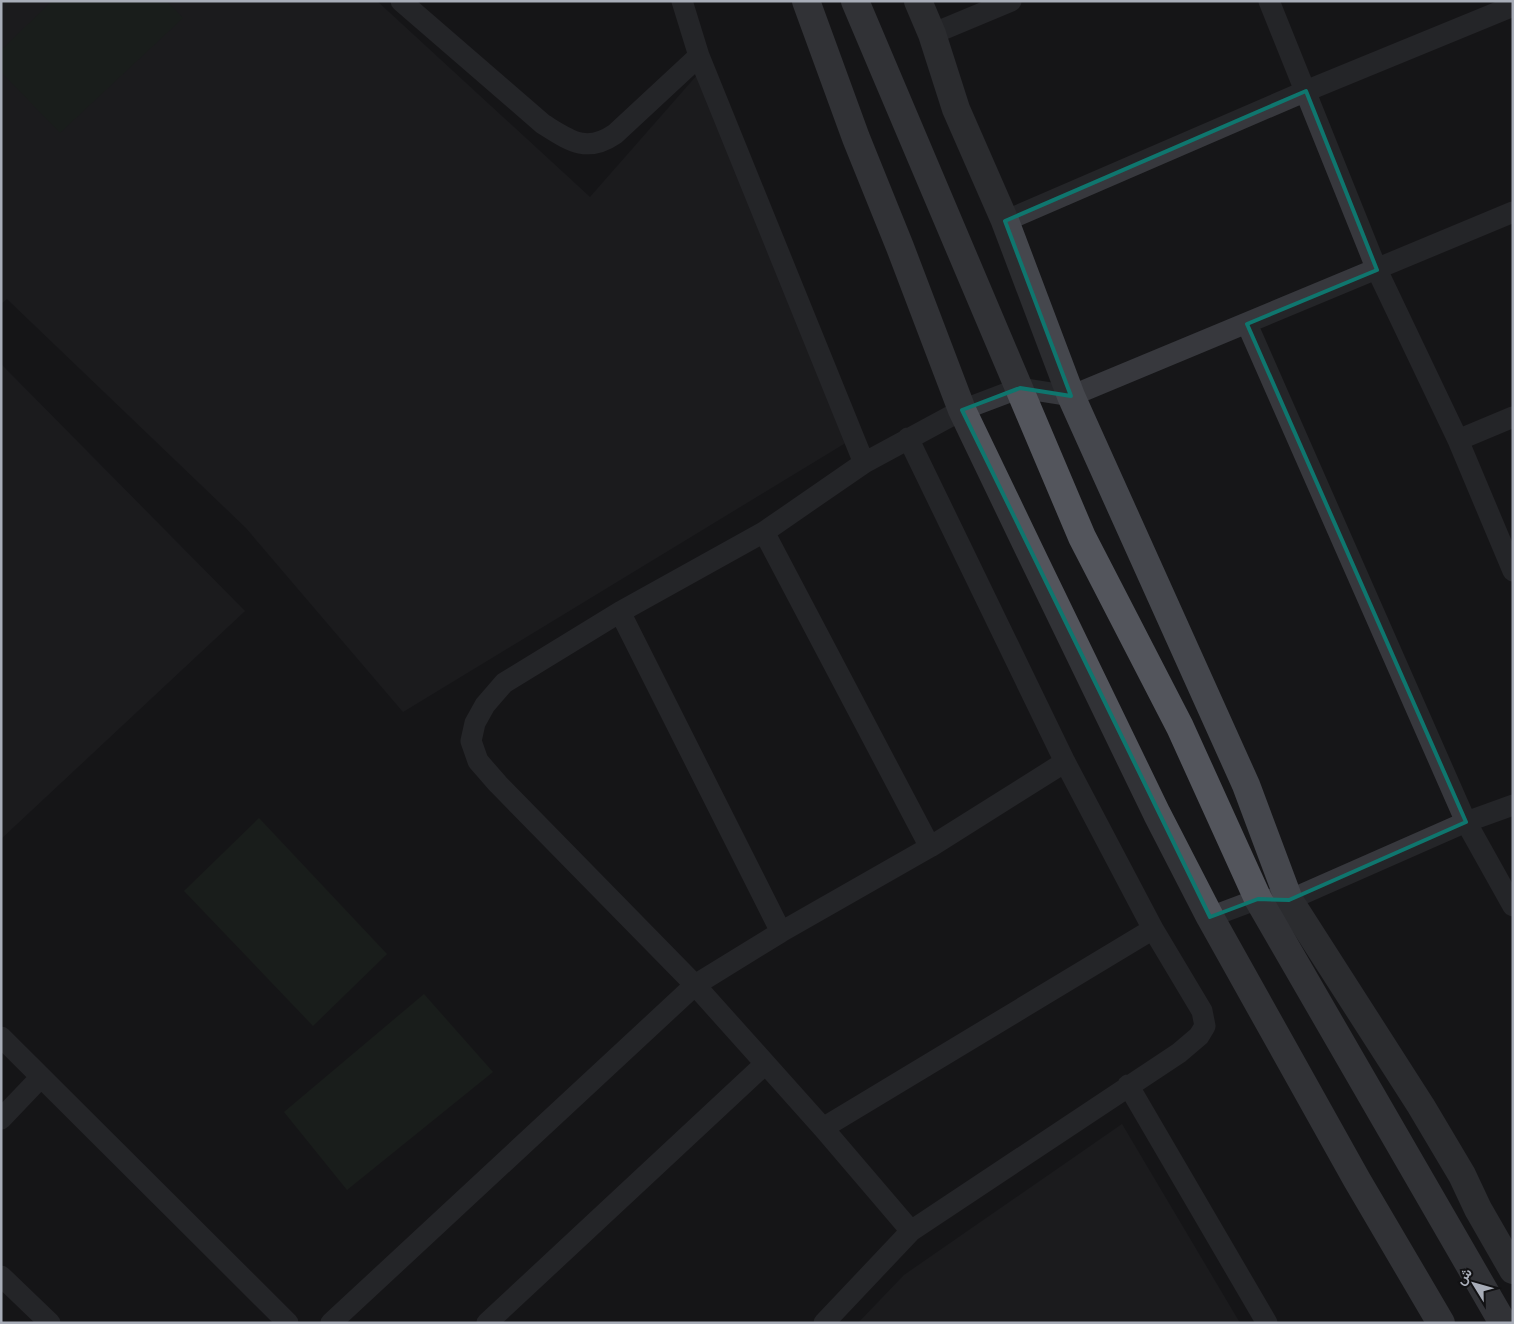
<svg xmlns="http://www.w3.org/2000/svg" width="1514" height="1324" font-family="'Sofia Sans Condensed',Vazirmatn,sans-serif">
	<rect width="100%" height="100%" fill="#161618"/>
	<path fill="#222225" d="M1,1H377L590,197L698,74L857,436L403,712L246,528L7,299L1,304Z
		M1,364L245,611L1,839Z
		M1122,1124L1240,1323H858L904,1275Z"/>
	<path fill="#1e261f" d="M52,1H167L183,18L60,133L1,72V50Z
		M259,818L387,954L313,1026L184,891Z
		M424,994L493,1072L347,1190L284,1112Z"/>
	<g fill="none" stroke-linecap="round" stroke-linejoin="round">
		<path stroke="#37383d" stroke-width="21" d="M401,1L543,124C569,140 586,154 615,134L699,56
			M682,1L699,56L864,463
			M1269,1L1377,270L1458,440L1513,571
			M932,34L1011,1
			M1005,221L1306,91L1513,6
			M1247,324L1466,822L1513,906
			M1458,440L1513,417
			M764,532L930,847
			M620,612L781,932
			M1210,917L1258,899L1289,900L1466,822L1513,805
			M1,1037L288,1323
			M1128,1085L1267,1323
			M1,1119L41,1077
			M823,1128L1153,929
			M911,1231L823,1128L695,985L781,932L930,847L1065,762
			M1,1276L50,1323
			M331,1323L695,985L498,784L478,761L471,741L475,723L485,705L504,683L620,612L764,532L864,463L962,410L1020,388L1071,396L1513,212
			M487,1323L765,1064
			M824,1323L911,1231L1179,1053L1199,1036L1205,1026L1202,1011L1153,929L1065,762L908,438"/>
		<path stroke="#45474d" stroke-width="28" d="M918,1L932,34L956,109L1005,221L1071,396L1246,785L1289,900L1421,1106L1462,1175L1478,1209L1513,1270"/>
		<path stroke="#53555c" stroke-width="28" d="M806,1L856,138L900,247L962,410L1035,562L1157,814L1210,917L1357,1180L1441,1323
			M855,1L1082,537L1180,727L1258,899L1503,1323"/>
	</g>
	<path d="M0 0H1514V1324H0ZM1306,91L1377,270L1247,324L1466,822L1289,900L1258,899L1210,917L962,410L1020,388L1071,396L1005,221Z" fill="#161618" fill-opacity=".55" fill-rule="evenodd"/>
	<path fill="none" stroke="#0f766e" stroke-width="4" stroke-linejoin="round" d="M1306,91L1377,270L1247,324L1466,822L1289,900L1258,899L1210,917L962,410L1020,388L1071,396L1005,221Z"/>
	<rect width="1514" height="1324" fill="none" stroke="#a8adb8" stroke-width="5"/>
	<g transform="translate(1474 1284) rotate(307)" stroke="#111113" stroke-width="4" paint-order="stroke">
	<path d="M0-4L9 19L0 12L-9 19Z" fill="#a8adb8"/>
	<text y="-8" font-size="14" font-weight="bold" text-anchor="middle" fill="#a8adb8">ش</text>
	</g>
</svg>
